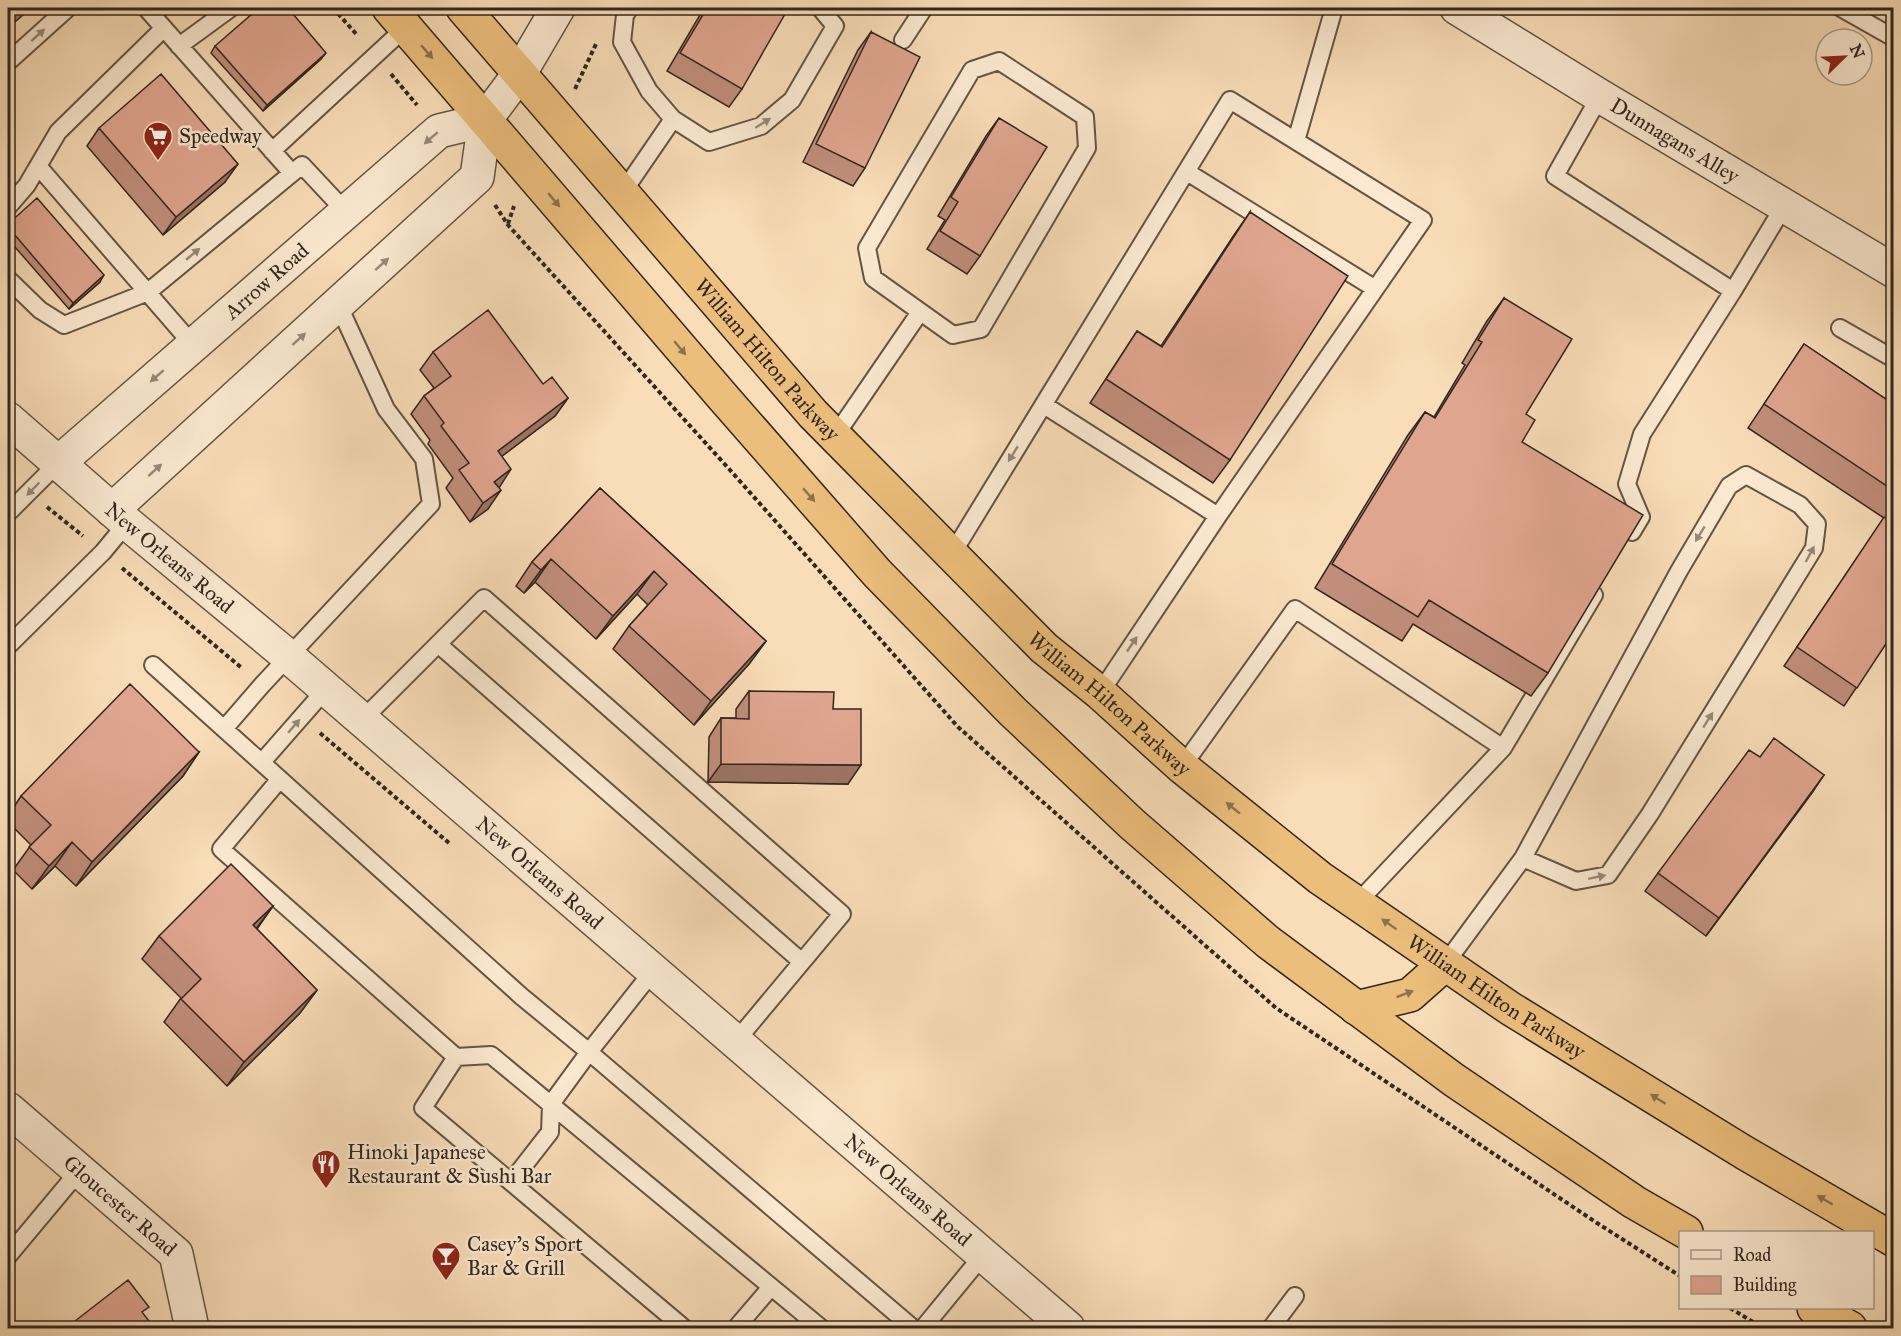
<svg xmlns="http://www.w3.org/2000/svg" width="1901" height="1336" font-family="'IM FELL Great Primer',serif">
	<rect width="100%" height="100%" fill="#f9ddb8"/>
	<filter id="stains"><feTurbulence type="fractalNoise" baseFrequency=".00333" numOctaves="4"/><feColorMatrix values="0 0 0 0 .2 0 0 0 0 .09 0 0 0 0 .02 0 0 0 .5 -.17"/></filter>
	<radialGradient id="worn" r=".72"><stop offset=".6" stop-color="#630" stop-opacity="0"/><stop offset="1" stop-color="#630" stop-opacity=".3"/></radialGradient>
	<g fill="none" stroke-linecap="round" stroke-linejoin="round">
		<g stroke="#635445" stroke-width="20">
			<path id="lane" d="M146,8L292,173
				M1841,8L1894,38
				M903,40L924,8
				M179,46L231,8
				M999,61L1085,117L1087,148L981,329L953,335L873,278L867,248L972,70Z
				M8,62L68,8
				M1600,96L1555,176L1733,291L1642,434L1627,484L1641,517L1632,532
				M673,119L709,142L761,126L792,100L835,26L820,8
				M1296,141L1334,8
				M272,151L406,27
				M38,166L193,345
				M1187,172L1374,288
				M623,192L673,119L649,91L622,42L625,15L630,8
				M8,207L27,185L58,132L164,28
				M8,279L40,310L64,325L148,292L302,165L346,212
				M1733,291L1784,206
				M1840,328L1894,359
				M1044,405L1218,516
				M835,436L920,312
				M8,513L57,464
				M952,554L1230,100L1423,220L1218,516L1100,693
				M438,644L802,962
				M8,646L103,552L127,523
				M153,665L521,996L589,1052L653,971
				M362,720L484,598L842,914L736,1041
				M224,729L262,685L431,504L424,459L386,409L338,304
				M1503,748L1594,595
				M262,762L326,689
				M1182,767L1295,609L1503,748L1358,902
				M280,779L221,849L456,1057L491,1055L821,1328
				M1445,964L1523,858L1679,571L1729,486L1746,475L1800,505L1817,524L1814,548L1650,814L1608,875L1576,881L1523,858
				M456,1057L423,1108L684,1328
				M511,1182L550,1132L551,1104L589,1052L913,1328
				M8,1256L79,1171
				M736,1328L771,1287
				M923,1328L983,1255
				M1271,1328L1295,1296"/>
		</g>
		<g stroke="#635445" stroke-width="36">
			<g id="street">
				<path id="s1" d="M1457,8L1600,96L1894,271"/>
				<path id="s2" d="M8,419L127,523L289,657L1068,1328"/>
				<path id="s3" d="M57,464L439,131L485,120"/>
				<path d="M112,510L477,177L485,120L520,73L558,8"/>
				<path id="s4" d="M8,1109L176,1254L192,1328"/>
			</g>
		</g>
		<g stroke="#31261f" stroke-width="36">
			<g id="highway">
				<path d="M389,8L722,396L877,573L1012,711L1132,824L1268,942L1454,1080L1634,1202L1686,1232"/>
				<path id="s5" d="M463,8L813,414L1044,648L1100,693L1182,767L1320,878L1511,1009L1745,1153L1894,1240"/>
				<path d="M1356,1008L1410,995L1445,964"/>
				<path d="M1814,1308L1850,1328"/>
			</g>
		</g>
		<path stroke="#31261f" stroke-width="4" stroke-dasharray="4.5 3" stroke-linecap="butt" d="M333,8L358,36
			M391,74L417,105
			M575,89L596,44
			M495,205L508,225L730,470L958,727L1276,1008L1597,1223L1680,1276
			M508,224L514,206
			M47,507L83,536
			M122,568L243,669
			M320,733L449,843
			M1730,1308L1763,1328"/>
		<use href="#lane" stroke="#fbe9d1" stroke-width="16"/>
		<use href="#street" stroke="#fbe9d1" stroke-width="33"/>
		<use href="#highway" stroke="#ecbe7c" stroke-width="33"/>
	</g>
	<path fill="#c18e7b" stroke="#31261f" stroke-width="1.5" d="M704,8H774L742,89L729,107L667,71Z
		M871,32L865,168L853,186L803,162L858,50Z
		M215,46L321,59L263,111L211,53Z
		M999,118L980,256L967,274L927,249L945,220L938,216L986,136Z
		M99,128L225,182L163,235L87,146Z
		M1250,212L1230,460L1213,483L1090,403L1137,331L1161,346L1234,235Z
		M8,224L100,282L69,309L8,239Z
		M1504,298L1526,414L1522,442L1548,673L1531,696L1413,624L1402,641L1315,588L1408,435L1425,412L1434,417L1465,365L1462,363L1487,321Z
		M1804,344L1893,404V633L1844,706L1784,666L1884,518L1748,428Z
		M433,352L543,384L568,398L555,416L502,456L499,488L488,509L470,522L446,488L453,478L428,444L430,440L411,414L424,396L434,388L420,370Z
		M600,488L766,641L749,664L694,725L613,649L629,626L648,605L637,594L596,639L535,582L524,593L516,586L532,562Z
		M749,691L833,709L848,784L708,782L709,737L721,718H736V709Z
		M199,752L183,776L76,886L55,866L32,889L13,870L31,845L8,822V816L21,796Z
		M1760,757L1824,775L1706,936L1645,891L1658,873Z
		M273,906L257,929L317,990L300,1013L227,1086L164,1022L181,998L142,959L159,936Z"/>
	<path fill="#9d7464" stroke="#31261f" stroke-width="1.5" d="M23,8H31L8,28V21Z
		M326,53L321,59L263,111L267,105Z
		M238,164L225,182L163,235L176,217Z
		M104,275L100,282L69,309L73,303Z
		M568,398L555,416L485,469L498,451Z
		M511,469L499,488L494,482Z
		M501,490L488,509L470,522L483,503Z
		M551,559L535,582L524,593L541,570Z
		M654,571L637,594L596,639L613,616Z
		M766,641L749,664L694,725L711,701Z
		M199,752L183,776L76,886L92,862Z
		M721,764L861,765L848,784L708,782Z
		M1824,775L1812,793L1706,936L1719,918Z
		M72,842L55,866L32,889L49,866Z
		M273,906L256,929L253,925Z
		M317,990L300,1013L227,1086L244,1062Z"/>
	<path fill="#e0a58f" stroke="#31261f" stroke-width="1.5" d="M8,8H23L8,21Z
		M259,8H288L326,53L267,105L215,46Z
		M707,8H774L785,14L742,89L680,53Z
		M871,32L920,57L865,168L816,144Z
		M161,74L238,164L176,217L99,128Z
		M999,118L1047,147L980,256L940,231L958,202L951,197Z
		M37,198L104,275L73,303L8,227V224Z
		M1250,212L1348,276L1230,460L1106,379L1137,331L1162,347Z
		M1504,298L1572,339L1526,414L1535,420L1522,442L1643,515L1548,673L1429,600L1418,617L1332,564L1425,412L1435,418L1482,342L1478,340Z
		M488,310L543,384L552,377L568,398L498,451L511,469L494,482L501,490L483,503L459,470L469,463L441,426L444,423L424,396L451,376L433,352Z
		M1804,344L1893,404V490L1764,404Z
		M600,488L766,641L711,701L629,626L667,584L654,571L613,616L551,559L541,570L532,562Z
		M1884,517L1893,523V633L1857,688L1797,647Z
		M130,684L199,752L92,862L72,842L49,866L29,847L51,825L21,796Z
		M749,691L834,692L833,709H861V765L721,764V718L749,719Z
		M1774,738L1824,775L1719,918L1658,873L1749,750L1760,757Z
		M231,864L273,906L253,925L317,990L244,1062L181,999L201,979L159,936Z
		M128,1280L149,1307L142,1312L155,1329H67L66,1328Z"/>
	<defs><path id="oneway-solid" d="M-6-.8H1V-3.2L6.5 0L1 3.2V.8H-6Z" transform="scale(1.5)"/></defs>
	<g fill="#968878">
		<use href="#oneway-solid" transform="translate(38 35) rotate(-42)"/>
		<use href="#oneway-solid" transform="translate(763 123) rotate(-32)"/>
		<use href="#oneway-solid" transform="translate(431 138) rotate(139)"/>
		<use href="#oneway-solid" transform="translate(193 254) rotate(-40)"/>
		<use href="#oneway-solid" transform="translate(382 264) rotate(-42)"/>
		<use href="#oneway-solid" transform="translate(299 339) rotate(-42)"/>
		<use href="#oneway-solid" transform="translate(157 376) rotate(139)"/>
		<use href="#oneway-solid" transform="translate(1013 454) rotate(122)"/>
		<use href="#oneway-solid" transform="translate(155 470) rotate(-42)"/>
		<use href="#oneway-solid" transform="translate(33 489) rotate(134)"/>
		<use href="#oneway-solid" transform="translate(1700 534) rotate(121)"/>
		<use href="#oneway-solid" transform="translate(1810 554) rotate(-62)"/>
		<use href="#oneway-solid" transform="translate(1132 644) rotate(-56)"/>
		<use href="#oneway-solid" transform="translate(1708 720) rotate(-58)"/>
		<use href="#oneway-solid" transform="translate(294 726) rotate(-49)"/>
		<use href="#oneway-solid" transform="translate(1597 877) rotate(-12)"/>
	</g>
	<g fill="#8e724e">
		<use href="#oneway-solid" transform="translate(427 52) rotate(49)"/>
		<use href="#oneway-solid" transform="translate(554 200) rotate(50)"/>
		<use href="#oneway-solid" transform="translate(680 348) rotate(50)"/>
		<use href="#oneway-solid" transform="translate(809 495) rotate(49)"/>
		<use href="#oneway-solid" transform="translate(1233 808) rotate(-141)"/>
		<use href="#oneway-solid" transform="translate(1389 924) rotate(-145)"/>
		<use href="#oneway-solid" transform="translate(1405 994) rotate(-21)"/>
		<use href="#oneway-solid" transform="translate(1658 1099) rotate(-148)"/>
		<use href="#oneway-solid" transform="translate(1825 1200) rotate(-150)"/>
	</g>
	<defs>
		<g id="supermarket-pin" transform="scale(1.5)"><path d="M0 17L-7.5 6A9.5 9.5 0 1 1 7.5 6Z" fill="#8f2418" stroke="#fbe9d1"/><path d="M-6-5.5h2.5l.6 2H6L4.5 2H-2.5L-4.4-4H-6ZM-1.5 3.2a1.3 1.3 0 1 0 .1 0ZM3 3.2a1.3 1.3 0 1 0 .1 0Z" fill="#fff"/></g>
		<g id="restaurant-pin" transform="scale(1.5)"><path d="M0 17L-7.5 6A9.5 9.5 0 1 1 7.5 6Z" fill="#8f2418" stroke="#fbe9d1"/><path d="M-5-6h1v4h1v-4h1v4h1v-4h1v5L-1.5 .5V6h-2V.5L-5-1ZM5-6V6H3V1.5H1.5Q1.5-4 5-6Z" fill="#fff"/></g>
		<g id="bar-pin" transform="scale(1.5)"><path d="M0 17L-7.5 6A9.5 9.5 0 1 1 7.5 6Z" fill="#8f2418" stroke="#fbe9d1"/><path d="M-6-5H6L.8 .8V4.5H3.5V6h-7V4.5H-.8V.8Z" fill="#fff"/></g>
	</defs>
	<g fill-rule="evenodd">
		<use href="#supermarket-pin" x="158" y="136"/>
		<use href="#restaurant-pin" x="326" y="1164"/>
		<use href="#bar-pin" x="446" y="1256"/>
	</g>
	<g text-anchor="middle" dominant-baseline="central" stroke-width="5" stroke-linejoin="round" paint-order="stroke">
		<g font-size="21" fill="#31261f" stroke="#fbe9d1" text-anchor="start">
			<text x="179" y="136">Speedway</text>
			<text x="347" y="1152">Hinoki Japanese<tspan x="347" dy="24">Restaurant &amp; Sushi Bar</tspan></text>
			<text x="467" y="1244">Casey's Sport<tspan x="467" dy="24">Bar &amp; Grill</tspan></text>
		</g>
		<g font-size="21" fill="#31261f" stroke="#fbe9d1">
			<text stroke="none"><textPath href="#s1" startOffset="255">Dunnagans Alley</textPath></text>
			<text stroke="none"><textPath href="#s3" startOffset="278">Arrow Road</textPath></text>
			<text stroke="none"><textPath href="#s5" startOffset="465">William Hilton Parkway</textPath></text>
			<text stroke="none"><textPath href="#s2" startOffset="213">New Orleans Road</textPath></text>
			<text stroke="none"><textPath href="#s5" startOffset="951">William Hilton Parkway</textPath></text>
			<text stroke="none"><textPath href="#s2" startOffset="699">New Orleans Road</textPath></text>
			<text stroke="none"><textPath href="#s5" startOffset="1437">William Hilton Parkway</textPath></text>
			<text stroke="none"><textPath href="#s2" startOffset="1185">New Orleans Road</textPath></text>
			<text stroke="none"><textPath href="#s4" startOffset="148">Gloucester Road</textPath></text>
		</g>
	</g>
	<rect width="1901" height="1336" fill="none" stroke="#f9ddb8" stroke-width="30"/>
	<rect x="9" y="9" width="1883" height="1318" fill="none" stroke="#31261f" stroke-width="3"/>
	<rect x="15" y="15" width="1871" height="1306" fill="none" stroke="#31261f" stroke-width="1.5"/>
	<rect x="1679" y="1231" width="195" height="78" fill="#fbe9d1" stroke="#aa9b8a" stroke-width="1.5"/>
	<rect x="1691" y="1250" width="30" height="9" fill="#fbe9d1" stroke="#aa9b8a" stroke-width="1.5"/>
	<text x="1733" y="1261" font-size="18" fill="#31261f">Road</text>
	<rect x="1691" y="1276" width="30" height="18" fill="#e0a58f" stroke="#aa9b8a" stroke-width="1.5"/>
	<text x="1733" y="1291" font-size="18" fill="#31261f">Building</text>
	<g transform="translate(1844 57) rotate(66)"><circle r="28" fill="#fbe9d1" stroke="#aa9b8a" stroke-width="1.5"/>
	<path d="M0-4.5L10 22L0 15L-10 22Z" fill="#8f2418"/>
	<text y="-9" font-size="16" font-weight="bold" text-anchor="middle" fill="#31261f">N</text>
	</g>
	<rect width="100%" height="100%" filter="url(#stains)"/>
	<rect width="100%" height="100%" fill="url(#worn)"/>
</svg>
